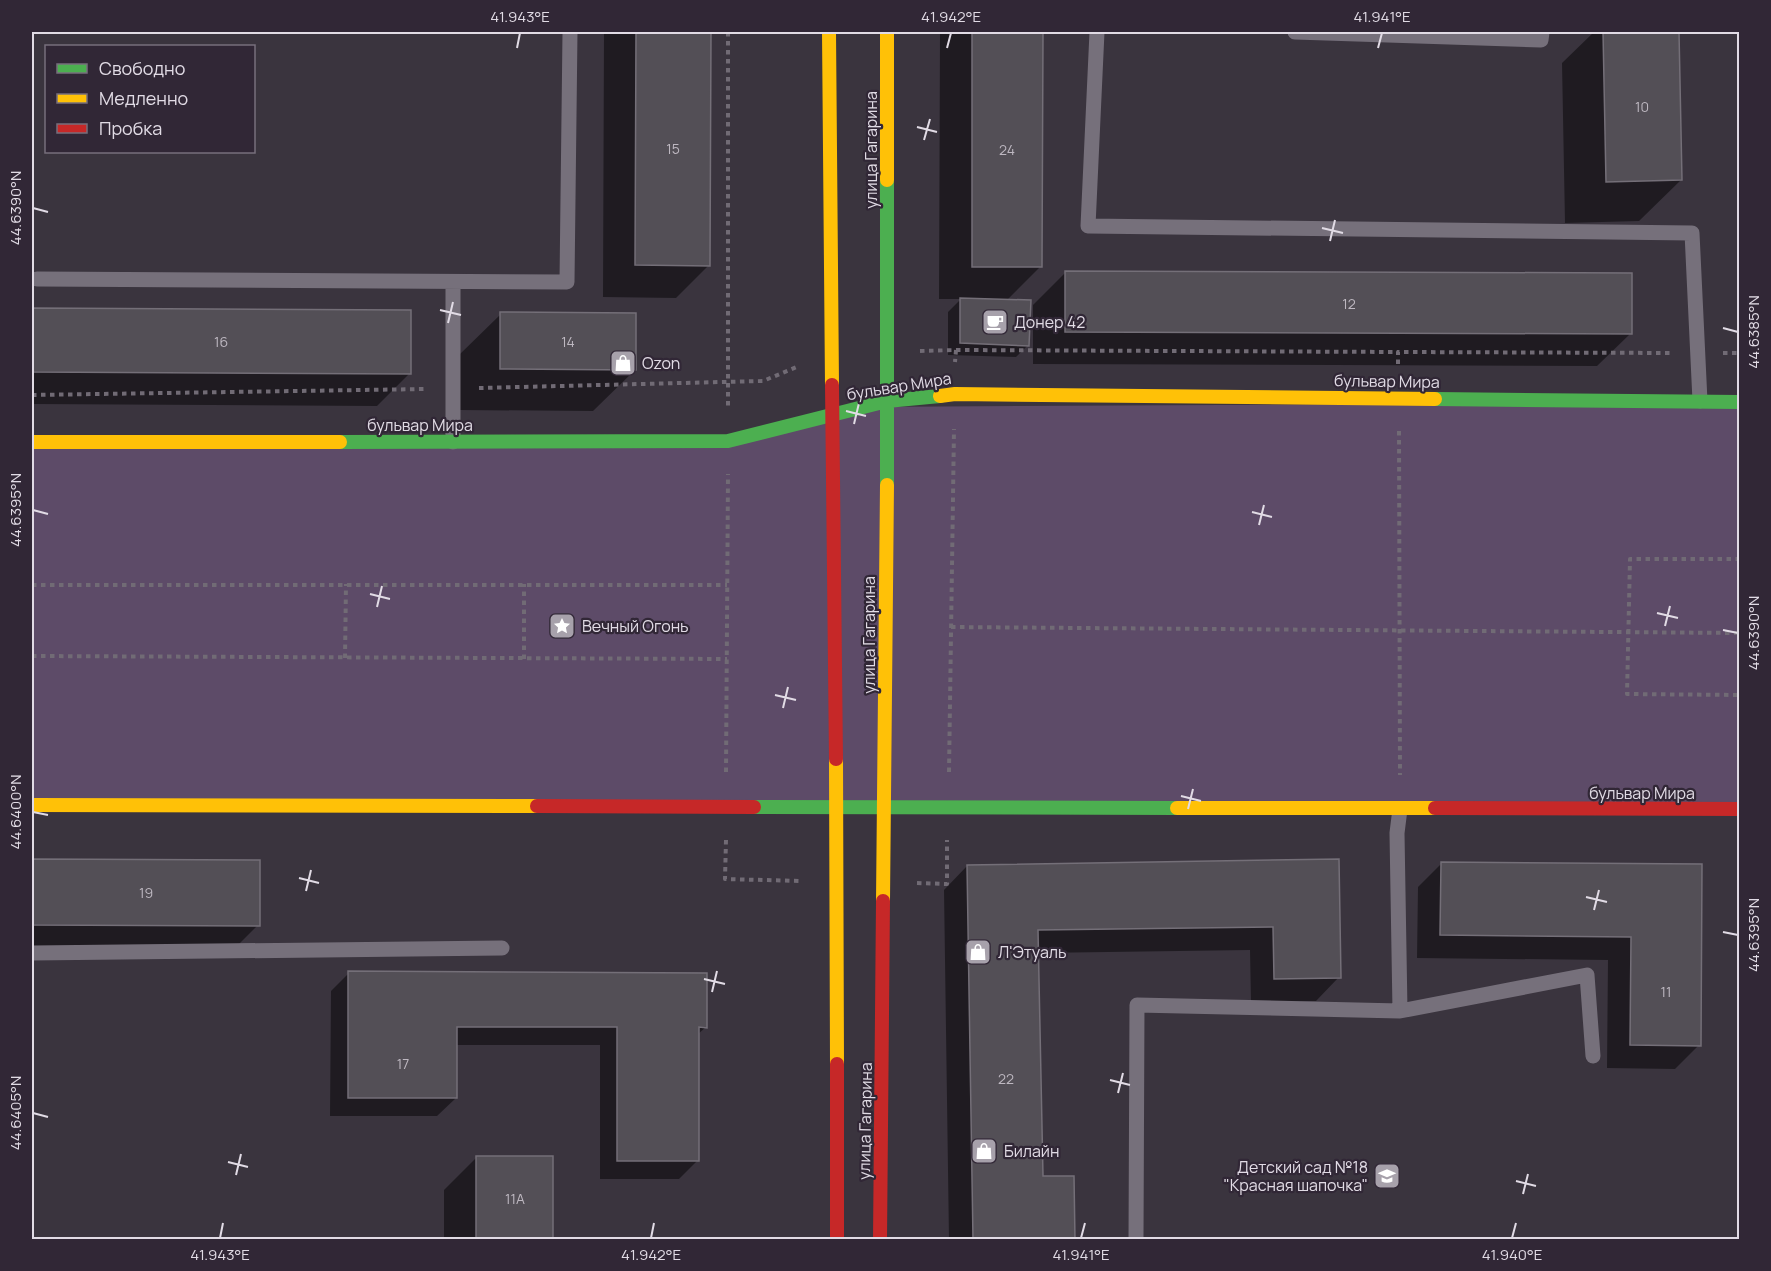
<svg xmlns="http://www.w3.org/2000/svg" width="1771" height="1271" font-family="Manrope,sans-serif">
	<rect width="100%" height="100%" fill="#3a343e"/>
	<path fill="#5d4b68" d="M1739,402V809L32,805V442L728,441L860,407Z"/>
	<path fill="#0007" d="M604,32H710L709,265L676,298L603,297Z
		M940,32H1042L1041,266L1006,301L1028,345L1016,357L948,355V312L961,299H939Z
		M1594,32H1678L1681,180L1639,221L1565,223L1562,63Z
		M1066,272L1630,334L1597,366L1033,364V305Z
		M32,309L410,311V373L377,406L32,404Z
		M501,314L635,370L593,411L459,410V355Z
		M32,860L259,861L258,925L225,958L32,957Z
		M1338,861L1339,977L1316,1001L1251,1003L1250,950L1037,953L1041,1178L1074,1240H949L944,890L967,866Z
		M1442,863L1700,865L1699,1045L1675,1069L1607,1068L1608,960L1417,958L1418,887Z
		M349,973L706,1027L697,1035V1161L679,1179H600V1045H456V1098L437,1116H330L331,991Z
		M477,1157L551,1240H444V1190Z"/>
	<path fill="#534f56" stroke="#746f78" stroke-width="1.5" d="M636,32H711L710,266L635,265Z
		M972,32H1043L1042,267H972Z
		M1603,32H1679L1682,180L1606,182Z
		M1065,271L1632,273V334L1065,332Z
		M960,298L1031,300L1029,346L960,343Z
		M32,308L411,310V374L32,372Z
		M500,312L636,313V370L500,369Z
		M32,859L260,860V926L32,925Z
		M1339,859L1341,978L1274,979L1273,927L1038,930L1043,1176H1074L1075,1240H973L967,865Z
		M1441,862L1702,864L1701,1046L1630,1045L1631,937L1440,935Z
		M348,971L707,973V1028L699,1027V1161H617V1027H457V1098H348Z
		M476,1156H553V1240H476Z"/>
	<g fill="none" stroke-linecap="round" stroke-linejoin="round">
		<path stroke="#716b75" stroke-width="4" stroke-dasharray="4.5 4.5" stroke-linecap="butt" d="M728,32V406
			M956,350L1398,352
			M920,351L956,350L955,362
			M1723,353H1740
			M1398,364V352L1673,353
			M479,388L763,381L799,366
			M32,395L427,389
			M1399,431L1400,775
			M1740,559H1630L1627,694L1740,695
			M32,585H727
			M951,627L1740,633
			M32,656L727,659
			M345,658L346,584
			M524,659V584
			M726,772L728,474
			M949,772L954,429
			M726,840L725,879L801,881
			M917,883L947,884V840"/>
		<path stroke="#76707b" stroke-width="15" d="M1097,32L1088,226L1692,233L1700,401
			M1295,32L1541,40L1542,32
			M37,279L567,282L570,32
			M453,283V442
			M32,953L502,948
			M1400,1011L1587,975L1593,1056
			M1136,1240L1137,1005L1400,1011L1397,833L1400,809"/>
		<path stroke="#4caf50" stroke-width="14" d="M1435,399L1740,402
			M340,442L728,441L887,401L940,396
			M887,485V180
			M754,807L1177,808"/>
		<path stroke="#ffc107" stroke-width="14" d="M829,32L832,385
			M887,32V180
			M940,396L955,394L1435,399
			M32,442H340
			M836,759L837,1064
			M32,805L537,806
			M1177,808H1435
			M883,901L887,485"/>
		<path stroke="#c62828" stroke-width="14" d="M832,385L836,759
			M537,806L754,807
			M1435,808L1740,809
			M837,1064V1240
			M880,1240L883,901"/>
	</g>
	<path fill="none" stroke="#e1dbe5" stroke-width="2" d="M517,48L520,33M947,48L951,33M1378,48L1382,33M917,127L937,132M924,140L930,119M33,208L48,212M1322,228L1343,233M1330,241L1335,220M440,310L461,315M448,323L453,302M1723,328L1738,332M846,411L866,416M854,424L859,403M33,510L48,514M1252,512L1272,517M1259,525L1264,505M370,594L390,599M377,607L382,586M1657,613L1678,618M1665,626L1670,606M1723,630L1738,633M775,695L796,700M783,708L788,687M1181,796L1201,801M1188,809L1193,789M33,812L48,815M299,878L319,883M306,891L311,870M1586,897L1607,902M1594,910L1599,890M1723,932L1738,935M704,979L725,984M712,992L717,971M1110,1080L1130,1085M1118,1093L1123,1073M33,1113L48,1117M228,1162L248,1167M236,1175L241,1154M1516,1181L1536,1186M1523,1194L1528,1174M220,1238L223,1223M651,1238L654,1223M1081,1238L1085,1223M1512,1238L1516,1223"/>
	<defs>
		<g id="cafe-square" transform="scale(1.35)"><rect x="-9" y="-9" width="18" height="18" rx="4" fill="#a7a1ab" stroke="#312736"/><path d="M-5.5-4.5H6V0H3Q3 3.5 0 3.5H-2.5Q-5.5 3.5-5.5 0ZM3-3.2v2h1.7v-2ZM-6 4.5H4V6H-6Z" fill="#fff"/></g>
		<g id="shop-square" transform="scale(1.35)"><rect x="-9" y="-9" width="18" height="18" rx="4" fill="#a7a1ab" stroke="#312736"/><path d="M-5-2.5h2.3a2.7 3.5 0 0 1 5.4 0H5L5.5 6h-11ZM-1.5-2.5h3a1.5 2.3 0 0 0-3 0Z" fill="#fff"/></g>
		<g id="sight-square" transform="scale(1.35)"><rect x="-9" y="-9" width="18" height="18" rx="4" fill="#a7a1ab" stroke="#312736"/><path d="M0-6L1.8-2.2L6-1.7L2.9 1.2L3.7 5.4L0 3.3L-3.7 5.4L-2.9 1.2L-6-1.7L-1.8-2.2Z" fill="#fff"/></g>
		<g id="school-square" transform="scale(1.35)"><rect x="-9" y="-9" width="18" height="18" rx="4" fill="#a7a1ab" stroke="#312736"/><path d="M0-5L7-2L0 1L-7-2ZM-4 1L0 2.5L4 1V4Q0 6-4 4Z" fill="#fff"/></g>
	</defs>
	<g fill-rule="evenodd">
		<use href="#cafe-square" x="995" y="322"/>
		<use href="#shop-square" x="623" y="363"/>
		<use href="#sight-square" x="562" y="626"/>
		<use href="#shop-square" x="978" y="952"/>
		<use href="#shop-square" x="984" y="1151"/>
		<use href="#school-square" x="1387" y="1176"/>
	</g>
	<g text-anchor="middle" dominant-baseline="central" stroke-width="4.5" stroke-linejoin="round" paint-order="stroke">
		<g font-size="14" fill="#beb8c1">
			<text x="1642" y="106">10</text>
			<text x="673" y="148">15</text>
			<text x="1007" y="149">24</text>
			<text x="1349" y="303">12</text>
			<text x="221" y="341">16</text>
			<text x="568" y="341">14</text>
			<text x="146" y="892">19</text>
			<text x="1666" y="991">11</text>
			<text x="403" y="1063">17</text>
			<text x="1006" y="1078">22</text>
			<text x="515" y="1198">11А</text>
		</g>
		<g font-size="16" fill="#e1dbe5" stroke="#312736">
			<text transform="translate(871 150) rotate(-90)">улица Гагарина</text>
			<text transform="translate(1387 381) rotate(1)">бульвар Мира</text>
			<text transform="translate(899 386) rotate(-9)">бульвар Мира</text>
			<text x="420" y="425">бульвар Мира</text>
			<text transform="translate(869 635) rotate(-90)">улица Гагарина</text>
			<text x="1642" y="793">бульвар Мира</text>
			<text transform="translate(865 1121) rotate(-89)">улица Гагарина</text>
		</g>
		<g font-size="16" fill="#e1dbe5" stroke="#312736" text-anchor="start">
			<text x="1014" y="322">Донер 42</text>
			<text x="642" y="363">Ozon</text>
			<text x="582" y="626">Вечный Огонь</text>
			<text x="998" y="952">Л'Этуаль</text>
			<text x="1004" y="1151">Билайн</text>
			<text x="1368" y="1167" text-anchor="end">Детский сад №18<tspan x="1368" dy="18">"Красная шапочка"</tspan></text>
		</g>
	</g>
	<rect width="1771" height="1271" fill="none" stroke="#312736" stroke-width="66"/>
	<rect x="45" y="45" width="210" height="108" fill="#312736" stroke="#776f7c" stroke-width="1.5"/>
	<rect x="57" y="64" width="30" height="9" fill="#4caf50" stroke="#776f7c" stroke-width="1.5"/>
	<text x="99" y="75" font-size="18" fill="#e1dbe5">Свободно</text>
	<rect x="57" y="94" width="30" height="9" fill="#ffc107" stroke="#776f7c" stroke-width="1.5"/>
	<text x="99" y="105" font-size="18" fill="#e1dbe5">Медленно</text>
	<rect x="57" y="124" width="30" height="9" fill="#c62828" stroke="#776f7c" stroke-width="1.5"/>
	<text x="99" y="135" font-size="18" fill="#e1dbe5">Пробка</text>
	<rect x="33" y="33" width="1705" height="1205" fill="none" stroke="#e1dbe5" stroke-width="2"/>
	<g font-size="15" text-anchor="middle" fill="#e1dbe5">
		<text x="520" y="22">41.943°E</text>
		<text x="951" y="22">41.942°E</text>
		<text x="1382" y="22">41.941°E</text>
		<text transform="translate(16 208) rotate(-90)" y="5">44.6390°N</text>
		<text transform="translate(1754 332) rotate(-90)" y="5">44.6385°N</text>
		<text transform="translate(16 510) rotate(-90)" y="5">44.6395°N</text>
		<text transform="translate(1754 633) rotate(-90)" y="5">44.6390°N</text>
		<text transform="translate(16 812) rotate(-90)" y="5">44.6400°N</text>
		<text transform="translate(1754 935) rotate(-90)" y="5">44.6395°N</text>
		<text transform="translate(16 1113) rotate(-90)" y="5">44.6405°N</text>
		<text x="220" y="1260">41.943°E</text>
		<text x="651" y="1260">41.942°E</text>
		<text x="1081" y="1260">41.941°E</text>
		<text x="1512" y="1260">41.940°E</text>
	</g>
</svg>
